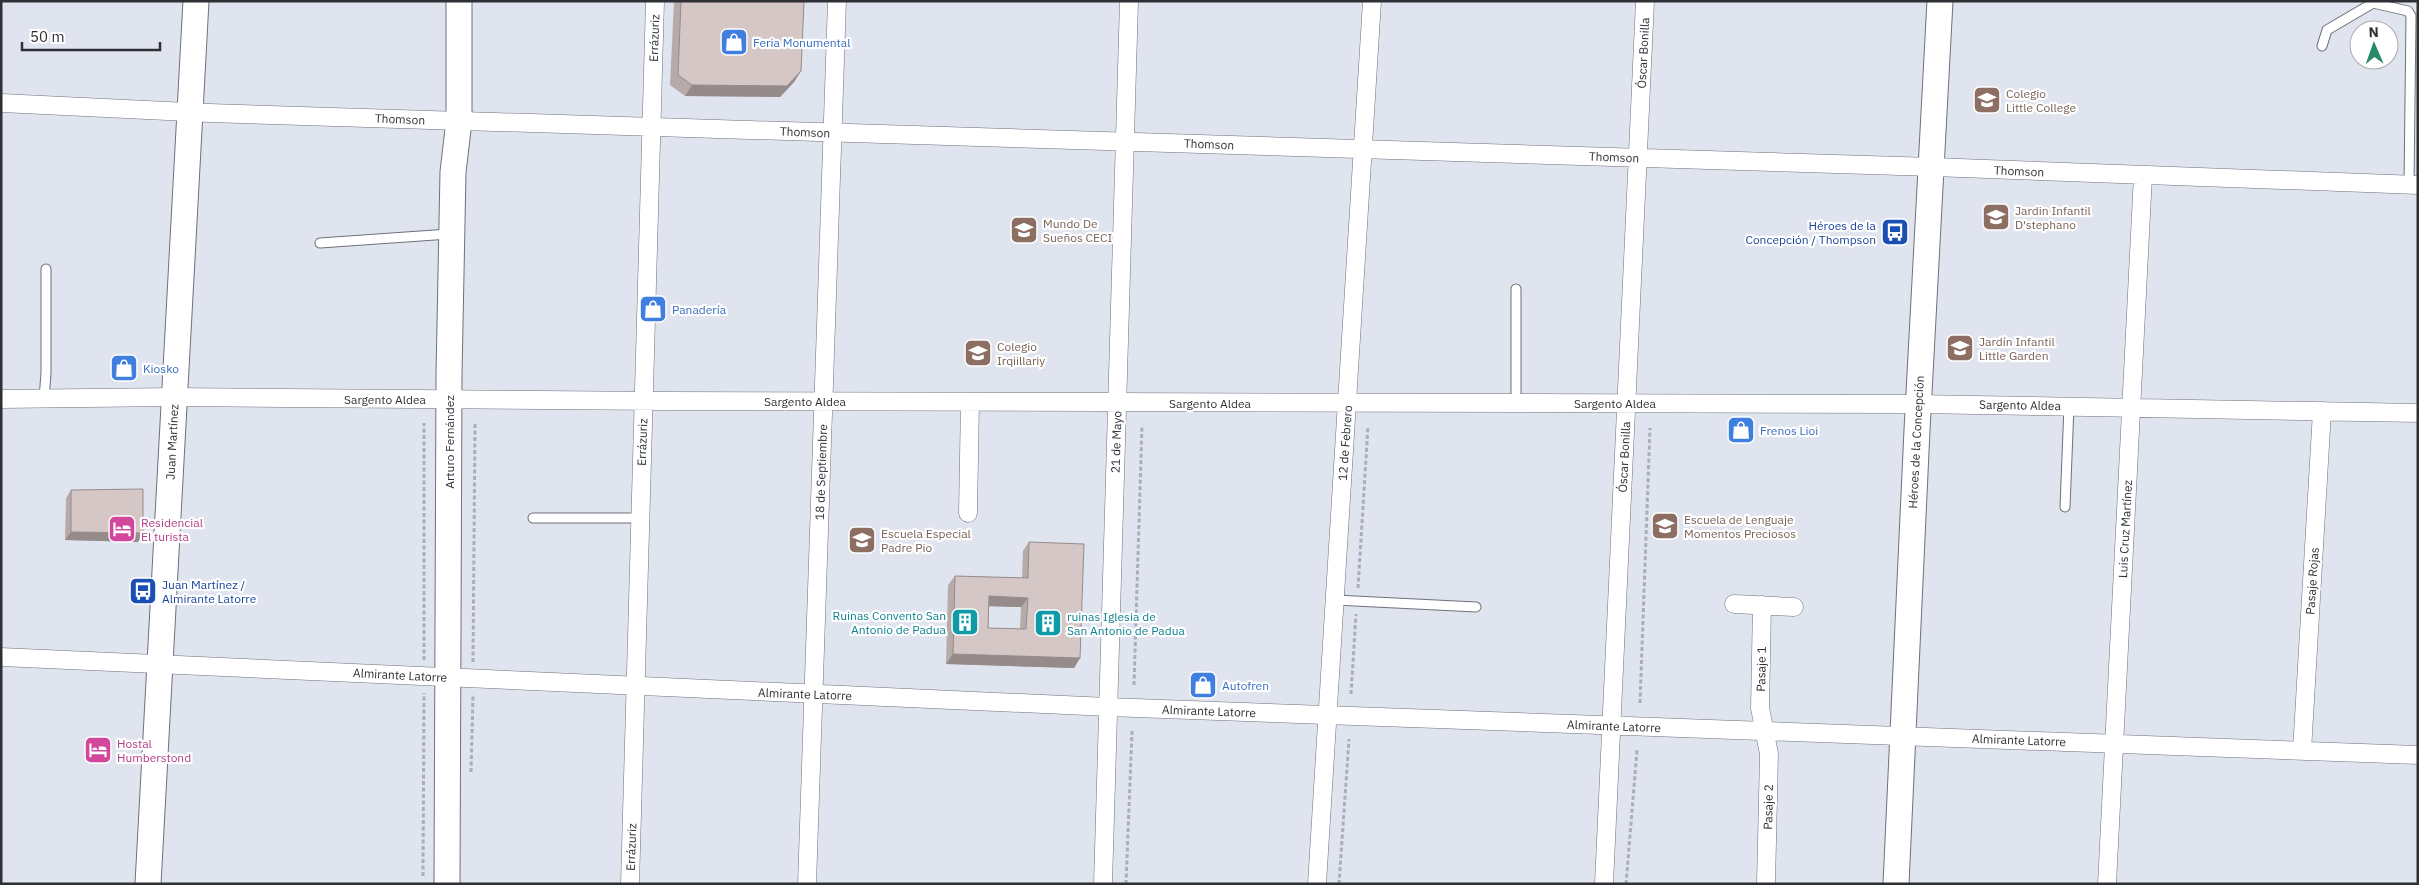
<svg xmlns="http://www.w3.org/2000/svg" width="2419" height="885" font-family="'IBM Plex Sans',sans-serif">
	<rect width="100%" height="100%" fill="#dfe4ef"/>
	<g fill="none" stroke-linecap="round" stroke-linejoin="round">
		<g stroke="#6d717b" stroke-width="11">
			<path id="lane" d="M2373,1V3L2408,11L2411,16L2409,185
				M2322,46L2327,30L2373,3
				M320,243L449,234
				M44,399L46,373V269
				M1516,403V289
				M2065,507L2069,406
				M533,518H640
				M1335,600L1476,607"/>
		</g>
		<g stroke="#6d717b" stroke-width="19">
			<path id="street" d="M1,103L209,113L1933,167L2418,185
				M1,399L175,397L665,401L1918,404L2418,413
				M968,513L970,402
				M1734,604L1794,607
				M1762,605L1760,708L1769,754L1766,884
				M1,657L1108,707L2418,755
				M2302,751L2322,411
				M630,884L655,1
				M807,884L837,1
				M1103,884L1129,1
				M1317,884L1372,1
				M1604,884L1645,1
				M2107,884L2143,175"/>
		</g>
		<g stroke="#6d717b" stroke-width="27">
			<path id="secondary" d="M148,884L196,1
				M447,884L449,375L453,172L459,121V1
				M1896,884L1917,430L1940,1"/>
		</g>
		<path stroke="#aaaeb7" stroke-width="3" stroke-dasharray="4 2.5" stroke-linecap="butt" d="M1358,588L1368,426
			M424,660V423
			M473,662L475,423
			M1134,685L1142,425
			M1351,694L1356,614
			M1640,703L1650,428
			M471,772L473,696
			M423,876L424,693
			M1126,884L1132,731
			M1339,884L1349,739
			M1626,884L1637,750"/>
		<use href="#lane" stroke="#fff" stroke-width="9"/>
		<use href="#street" stroke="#fff" stroke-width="18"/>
		<use href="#secondary" stroke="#fff" stroke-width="25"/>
	</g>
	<path fill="#b7aba9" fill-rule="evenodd" d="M674,1H804L801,71L794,82L780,97L685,96L670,85Z
		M71,490L143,533L138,542L65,540L66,498Z
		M1029,542L1080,658L1074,668L946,664L948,585L955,576L1022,578L1023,551ZM989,606L1021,607L1020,629L988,628Z"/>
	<path fill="#958b8a" d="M801,71L794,82L780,97L685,96L692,85Z
		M71,532L143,533L138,542L65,540Z
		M989,596L1028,598L1021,607L982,606Z
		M953,654L1080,658L1074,668L946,664Z"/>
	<path fill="#d5c7c5" stroke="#958b8a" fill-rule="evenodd" d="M681,1H804L801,71L787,86L692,85L678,75Z
		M143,489V533L71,532V490Z
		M1029,542L1084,544L1080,658L953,654L955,576L1028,578ZM989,596L1028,598L1026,629L988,628Z"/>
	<defs>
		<g id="shop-square" transform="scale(1.4375)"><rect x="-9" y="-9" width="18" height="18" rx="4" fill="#3f7fe0" stroke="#fff"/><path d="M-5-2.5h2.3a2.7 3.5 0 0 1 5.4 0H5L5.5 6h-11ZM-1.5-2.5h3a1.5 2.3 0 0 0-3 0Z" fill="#fff"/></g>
		<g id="school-square" transform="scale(1.4375)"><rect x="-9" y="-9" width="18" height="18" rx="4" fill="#8d6e63" stroke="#fff"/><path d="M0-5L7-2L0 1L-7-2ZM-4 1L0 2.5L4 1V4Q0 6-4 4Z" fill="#fff"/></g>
		<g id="bus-square" transform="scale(1.4375)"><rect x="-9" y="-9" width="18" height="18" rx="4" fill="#1a4fb4" stroke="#fff"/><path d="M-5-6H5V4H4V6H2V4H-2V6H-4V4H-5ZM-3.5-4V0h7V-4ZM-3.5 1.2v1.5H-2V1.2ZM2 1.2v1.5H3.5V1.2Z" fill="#fff"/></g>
		<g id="hotel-square" transform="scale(1.4375)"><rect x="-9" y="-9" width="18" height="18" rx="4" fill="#d1479c" stroke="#fff"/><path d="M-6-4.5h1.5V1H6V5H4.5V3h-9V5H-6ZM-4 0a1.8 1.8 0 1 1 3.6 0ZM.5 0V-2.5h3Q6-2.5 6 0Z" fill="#fff"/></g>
		<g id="building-square" transform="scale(1.4375)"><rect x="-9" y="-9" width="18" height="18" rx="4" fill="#0f9aa8" stroke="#fff"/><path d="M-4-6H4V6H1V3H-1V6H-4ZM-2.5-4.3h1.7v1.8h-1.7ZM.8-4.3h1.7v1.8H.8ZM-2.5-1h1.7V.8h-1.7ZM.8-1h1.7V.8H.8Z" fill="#fff"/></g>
	</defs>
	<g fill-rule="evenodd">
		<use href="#shop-square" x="734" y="42"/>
		<use href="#school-square" x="1987" y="100"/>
		<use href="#school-square" x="1996" y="217"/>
		<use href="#school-square" x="1024" y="230"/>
		<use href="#bus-square" x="1895" y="232"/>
		<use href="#shop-square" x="653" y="309"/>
		<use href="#school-square" x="1960" y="348"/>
		<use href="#school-square" x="978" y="353"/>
		<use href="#shop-square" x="124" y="368"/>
		<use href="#shop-square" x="1741" y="430"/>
		<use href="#school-square" x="1665" y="526"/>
		<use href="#hotel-square" x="122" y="529"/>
		<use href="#school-square" x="862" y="540"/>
		<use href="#bus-square" x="143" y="591"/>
		<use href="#building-square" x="965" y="622"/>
		<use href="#building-square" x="1048" y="623"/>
		<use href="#shop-square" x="1203" y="685"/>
		<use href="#hotel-square" x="98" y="750"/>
	</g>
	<g text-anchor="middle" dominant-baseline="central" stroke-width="4.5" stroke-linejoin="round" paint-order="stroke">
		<g font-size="12" fill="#2f3035" stroke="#fff">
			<text transform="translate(654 38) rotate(-88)">Errázuriz</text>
			<text transform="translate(1643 53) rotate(-87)">Óscar Bonilla</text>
			<text transform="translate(400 119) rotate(2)">Thomson</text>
			<text transform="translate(805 132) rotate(2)">Thomson</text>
			<text transform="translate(1209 144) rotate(2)">Thomson</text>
			<text transform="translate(1614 157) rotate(2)">Thomson</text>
			<text transform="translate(2019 171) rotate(2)">Thomson</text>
			<text x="385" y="399">Sargento Aldea</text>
			<text x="805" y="401">Sargento Aldea</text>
			<text x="1210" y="403">Sargento Aldea</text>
			<text x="1615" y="403">Sargento Aldea</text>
			<text transform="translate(2020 405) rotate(1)">Sargento Aldea</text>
			<text transform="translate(172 442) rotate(-87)">Juan Martínez</text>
			<text transform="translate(449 442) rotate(-90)">Arturo Fernández</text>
			<text transform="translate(642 442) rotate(-88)">Errázuriz</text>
			<text transform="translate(1116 442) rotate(-88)">21 de Mayo</text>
			<text transform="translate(1916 442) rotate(-87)">Héroes de la Concepción</text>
			<text transform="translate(1345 443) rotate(-86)">12 de Febrero</text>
			<text transform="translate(1624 457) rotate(-87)">Óscar Bonilla</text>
			<text transform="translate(821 472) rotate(-88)">18 de Septiembre</text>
			<text transform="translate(2125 529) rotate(-87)">Luis Cruz Martínez</text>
			<text transform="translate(2312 581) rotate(-86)">Pasaje Rojas</text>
			<text transform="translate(1761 669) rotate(-89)">Pasaje 1</text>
			<text transform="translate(400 675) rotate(3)">Almirante Latorre</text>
			<text transform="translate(805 694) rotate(2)">Almirante Latorre</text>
			<text transform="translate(1209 711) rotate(2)">Almirante Latorre</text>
			<text transform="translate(1614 726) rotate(2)">Almirante Latorre</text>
			<text transform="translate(2019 740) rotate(2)">Almirante Latorre</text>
			<text transform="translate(1768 807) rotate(-89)">Pasaje 2</text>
			<text transform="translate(631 847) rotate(-88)">Errázuriz</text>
		</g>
		<g font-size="12" fill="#366cbe" stroke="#fff" text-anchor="start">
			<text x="753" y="42">Feria Monumental</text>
			<text x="672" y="309">Panadería</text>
			<text x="143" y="368">Kiosko</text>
			<text x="1760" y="430">Frenos Lioi</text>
			<text x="1222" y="685">Autofren</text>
		</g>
		<g font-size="12" fill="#785e54" stroke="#fff" text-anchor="start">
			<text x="2006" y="93">Colegio<tspan x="2006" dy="14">Little College</tspan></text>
			<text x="2015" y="210">Jardin Infantil<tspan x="2015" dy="14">D'stephano</tspan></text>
			<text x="1043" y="223">Mundo De<tspan x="1043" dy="14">Sueños CECI</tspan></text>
			<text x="1979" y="341">Jardín Infantil<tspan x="1979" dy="14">Little Garden</tspan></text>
			<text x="997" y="346">Colegio<tspan x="997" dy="14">Irqiillariy</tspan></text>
			<text x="1684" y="519">Escuela de Lenguaje<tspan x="1684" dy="14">Momentos Preciosos</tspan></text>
			<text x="881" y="533">Escuela Especial<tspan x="881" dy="14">Padre Pio</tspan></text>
		</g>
		<g font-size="12" fill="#164399" stroke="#fff" text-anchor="end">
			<text x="1876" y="225">Héroes de la<tspan x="1876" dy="14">Concepción / Thompson</tspan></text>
			<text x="162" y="584" text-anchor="start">Juan Martínez /<tspan x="162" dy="14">Almirante Latorre</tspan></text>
		</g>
		<g font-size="12" fill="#b23c85" stroke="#fff" text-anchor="start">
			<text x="141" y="522">Residencial<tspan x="141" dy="14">El turista</tspan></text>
			<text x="117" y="743">Hostal<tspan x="117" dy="14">Humberstond</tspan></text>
		</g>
		<g font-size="12" fill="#0d838f" stroke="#fff" text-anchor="end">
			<text x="946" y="615">Ruinas Convento San<tspan x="946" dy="14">Antonio de Padua</tspan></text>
			<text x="1067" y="616" text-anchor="start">ruinas Iglesia de<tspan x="1067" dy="14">San Antonio de Padua</tspan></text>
		</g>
	</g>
	<rect width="2419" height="885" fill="none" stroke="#2f3035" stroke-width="5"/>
	<g transform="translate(2374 45) rotate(358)"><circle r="24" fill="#ffffff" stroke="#acacae"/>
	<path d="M0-4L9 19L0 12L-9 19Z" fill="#268b66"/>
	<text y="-8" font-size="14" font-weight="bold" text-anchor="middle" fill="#2f3035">N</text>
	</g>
	<path d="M22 42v8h138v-8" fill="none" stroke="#2f3035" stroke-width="2.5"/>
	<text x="30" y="42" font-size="15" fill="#2f3035" stroke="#ffffff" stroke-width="4" paint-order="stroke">50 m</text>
</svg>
